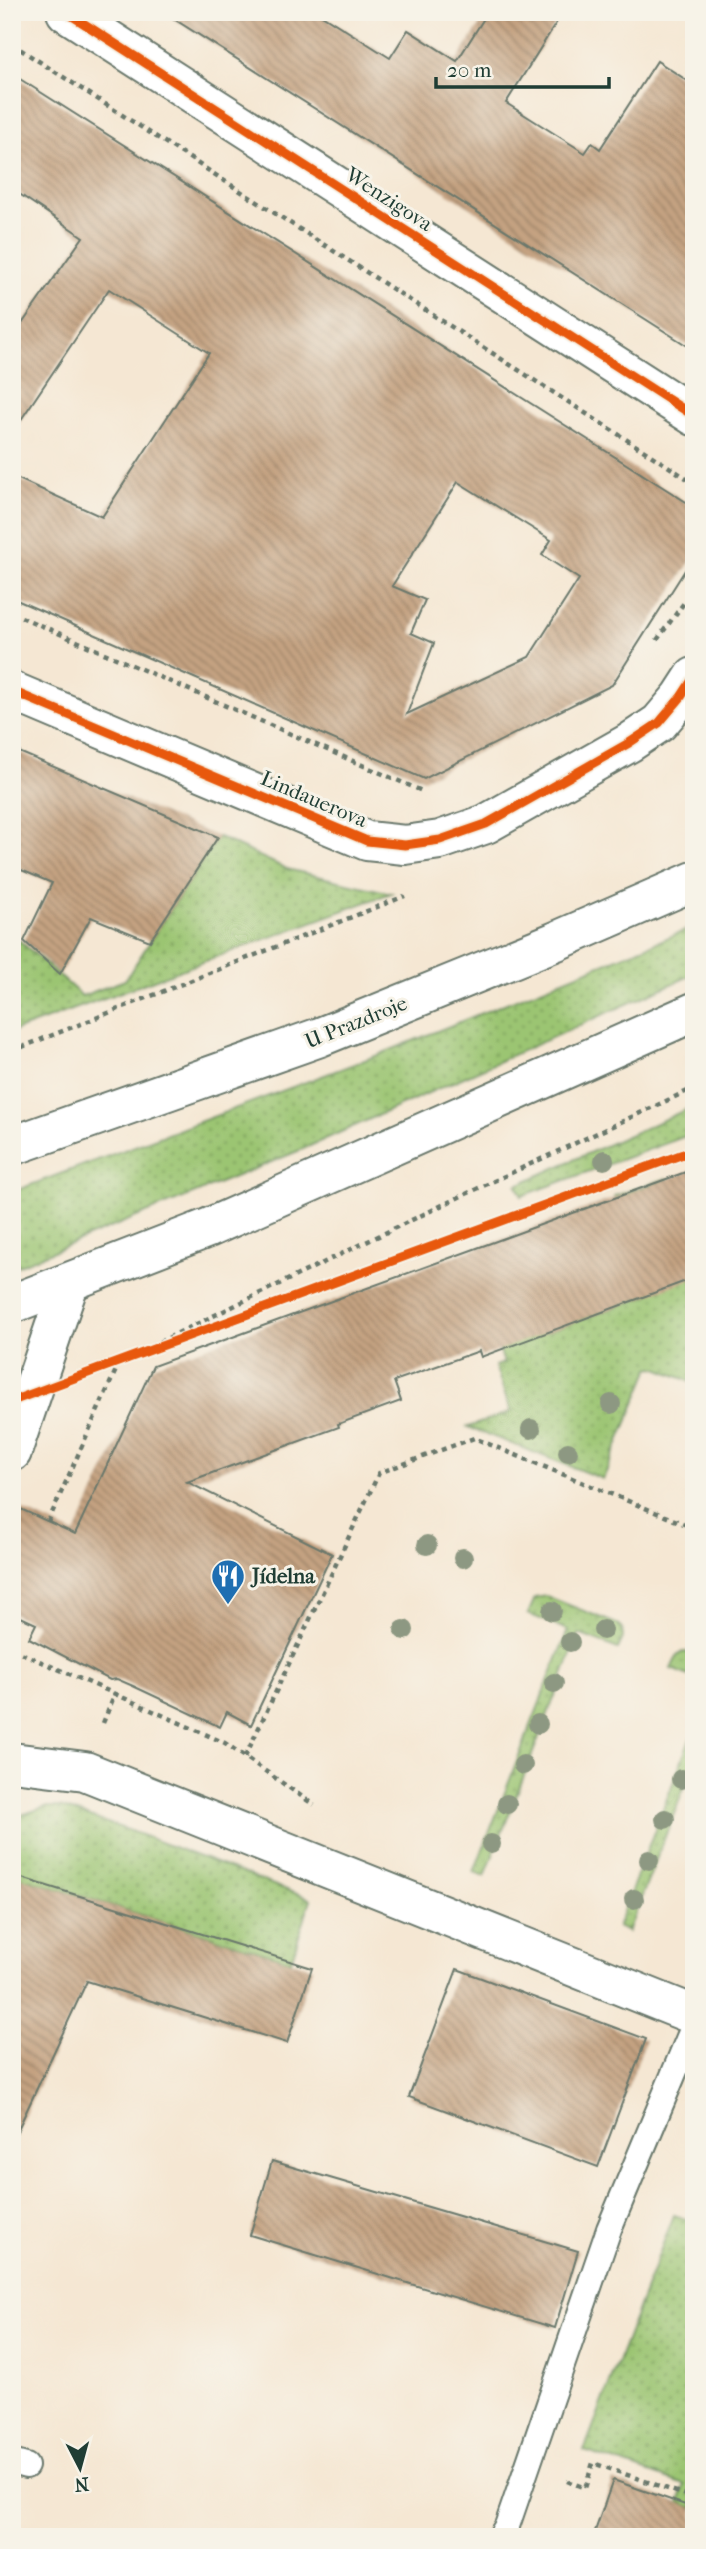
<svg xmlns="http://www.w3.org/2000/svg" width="706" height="2549" font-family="'IM FELL French Canon',serif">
	<defs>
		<pattern id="grass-dots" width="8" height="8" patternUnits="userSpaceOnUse" patternTransform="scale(1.75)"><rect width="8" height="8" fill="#9bc572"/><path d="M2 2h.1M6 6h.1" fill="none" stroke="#7ea15e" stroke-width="1.8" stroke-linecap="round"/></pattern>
		<pattern id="building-back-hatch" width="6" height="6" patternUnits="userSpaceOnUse" patternTransform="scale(1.75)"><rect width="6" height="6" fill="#c4a281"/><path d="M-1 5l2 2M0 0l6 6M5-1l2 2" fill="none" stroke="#9f856a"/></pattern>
	</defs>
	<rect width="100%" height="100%" fill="#f7f3e8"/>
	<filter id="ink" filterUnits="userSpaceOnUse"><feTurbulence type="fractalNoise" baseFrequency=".0143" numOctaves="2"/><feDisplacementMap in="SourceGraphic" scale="14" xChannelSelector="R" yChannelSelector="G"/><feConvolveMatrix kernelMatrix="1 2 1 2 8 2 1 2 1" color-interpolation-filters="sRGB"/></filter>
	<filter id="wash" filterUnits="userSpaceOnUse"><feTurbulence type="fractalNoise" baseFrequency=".00686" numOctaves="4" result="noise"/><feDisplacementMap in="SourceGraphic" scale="28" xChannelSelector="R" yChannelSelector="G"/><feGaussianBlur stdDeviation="1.57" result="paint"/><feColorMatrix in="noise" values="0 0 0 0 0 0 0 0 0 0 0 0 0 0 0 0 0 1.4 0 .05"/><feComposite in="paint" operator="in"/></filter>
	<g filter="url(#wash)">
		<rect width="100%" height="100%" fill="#f5e7d3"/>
		<path fill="url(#grass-dots)" stroke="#5d8153" stroke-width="2" d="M218,837L287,869L391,893L12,1032V934L82,996L125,980Z
			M694,927V974L303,1149L12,1268V1192L378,1055Z
			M694,1106V1133L522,1196L517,1185Z
			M667,1178L694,1283V1383L655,1367L650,1368L603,1479L468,1427L511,1412L495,1366L504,1363L496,1340L547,1332L649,1295L614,1196Z
			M546,1596L617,1624L622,1628L623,1638L618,1649L579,1634L485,1876L474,1872L568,1630L528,1614L535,1598Z
			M683,1652L694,1653V1678L671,1669L678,1654Z
			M694,1729V1762L628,1932L617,1927Z
			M45,1807H60L128,1830L311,1899L291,1961L12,1875V1818Z
			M674,2215L694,2222V2508L679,2503L685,2485L584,2451Z"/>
		<g id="blocks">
			<path fill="url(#building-back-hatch)" fill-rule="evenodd" d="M163,12H317L390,58L408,30L457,61L488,12H563L506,103L585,153L592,143L600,149L657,61L694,85V350Z
				M12,74L694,507V556L612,685L424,779L12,598V476L102,517L209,353L109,289L12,433V338L83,237L12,189ZM458,482L551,540L542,555L579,579L529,657L407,714L434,643L411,633L425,600L392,586Z
				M12,749L218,837L150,941L91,917L60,974L24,941L52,883L12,866Z
				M694,1169V1278L481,1357L479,1351L394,1381L401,1401L338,1424L339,1427L187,1482L332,1554L251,1725L227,1712L220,1727L133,1686L117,1679L110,1680L29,1638L36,1624L12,1613V1505L75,1534L153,1366Z
				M12,1875L312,1968L287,2043L87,1981L12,2142Z
				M457,1969L646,2039L598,2167L409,2097Z
				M272,2161L578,2251L555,2328L250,2235Z
				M613,2480L694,2508V2537H593Z"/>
		</g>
	</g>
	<g filter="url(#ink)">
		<use href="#blocks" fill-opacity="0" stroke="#6a786c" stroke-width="2"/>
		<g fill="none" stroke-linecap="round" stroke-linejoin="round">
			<g stroke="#6a786c" stroke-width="28">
				<path id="service" d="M12,2462L26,2466
					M500,2537L507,2526L609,2229L694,2025"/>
			</g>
			<g stroke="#6a786c" stroke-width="42">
				<path id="minor" d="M66,12L694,416
					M12,691L367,841L405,845L440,840L486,824L629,743L659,723L681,697L694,677
					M12,1452L69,1284
					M12,1762L85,1771L694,2015"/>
			</g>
			<g stroke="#6a786c" stroke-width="42">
				<path id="primary" d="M12,1146L320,1037L554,942L694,881
					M12,1304L208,1228L694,1012"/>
			</g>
			<path stroke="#6a786c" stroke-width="4.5" stroke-dasharray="5 5" stroke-linecap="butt" d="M12,44L694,483
				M12,613L422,791
				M657,640L694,589
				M12,1051L405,896
				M48,1522L120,1361L453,1200L694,1088
				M12,1649L115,1694
				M103,1723L115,1694L225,1743L314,1805
				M245,1757L379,1473L474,1438L694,1528
				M567,2481L585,2488L593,2463L694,2498"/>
			<use href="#service" stroke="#fff" stroke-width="24"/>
			<use href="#minor" stroke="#fff" stroke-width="38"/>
			<use href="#primary" stroke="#fff" stroke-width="38"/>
			<g stroke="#f7f3e8" stroke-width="13">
				<path id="cycleway" d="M66,12L694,416
					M12,691L367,841L405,845L440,840L486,824L629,743L659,723L681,697L694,677
					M12,1401L694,1150"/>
			</g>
			<use href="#cycleway" stroke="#e8590c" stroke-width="9"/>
		</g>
		<g fill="#8d9882">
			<circle cx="604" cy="1160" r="10"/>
			<circle cx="611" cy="1404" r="10"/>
			<circle cx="531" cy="1429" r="10"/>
			<circle cx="568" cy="1452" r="10"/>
			<circle cx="427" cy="1545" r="10"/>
			<circle cx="463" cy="1558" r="10"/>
			<circle cx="552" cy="1611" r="10"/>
			<circle cx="404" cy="1630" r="10"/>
			<circle cx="603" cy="1630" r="10"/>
			<circle cx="570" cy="1642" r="10"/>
			<circle cx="554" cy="1683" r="10"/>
			<circle cx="538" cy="1724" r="10"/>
			<circle cx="523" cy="1765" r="10"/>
			<circle cx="681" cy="1779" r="10"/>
			<circle cx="507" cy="1804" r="10"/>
			<circle cx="665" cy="1819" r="10"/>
			<circle cx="491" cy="1844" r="10"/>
			<circle cx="649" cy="1860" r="10"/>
			<circle cx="634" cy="1899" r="10"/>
		</g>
	</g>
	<defs>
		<g id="restaurant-pin" transform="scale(1.75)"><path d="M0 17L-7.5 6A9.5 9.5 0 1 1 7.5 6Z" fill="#1f6fb2" stroke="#f7f3e8"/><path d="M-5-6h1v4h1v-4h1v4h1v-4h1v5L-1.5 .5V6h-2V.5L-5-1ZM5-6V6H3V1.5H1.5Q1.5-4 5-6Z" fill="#fff"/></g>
	</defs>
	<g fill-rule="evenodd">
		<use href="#restaurant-pin" x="228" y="1576"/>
	</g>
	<g text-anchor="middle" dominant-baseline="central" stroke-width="6" stroke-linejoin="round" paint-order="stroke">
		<g font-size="21" fill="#1f3d34" stroke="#f7f3e8">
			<text transform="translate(389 199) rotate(33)">Wenzigova</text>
			<text transform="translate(314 799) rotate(23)">Lindauerova</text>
			<text transform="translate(356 1022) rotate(-22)">U Prazdroje</text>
		</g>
		<g font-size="21" font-weight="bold" fill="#1f3d34" stroke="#f7f3e8" text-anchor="start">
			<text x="252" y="1576">Jídelna</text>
		</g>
	</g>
	<rect width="706" height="2549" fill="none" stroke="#f7f3e8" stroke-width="42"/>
	<g transform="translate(80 2468) rotate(174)" stroke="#f7f3e8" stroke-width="5" paint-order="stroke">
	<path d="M0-5L12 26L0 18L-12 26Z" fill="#1f3d34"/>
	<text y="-10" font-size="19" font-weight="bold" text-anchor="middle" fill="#1f3d34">N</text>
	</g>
	<path d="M436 77v10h173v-10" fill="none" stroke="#1f3d34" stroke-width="3.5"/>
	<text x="447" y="77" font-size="21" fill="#1f3d34" stroke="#f7f3e8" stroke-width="5" paint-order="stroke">20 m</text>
</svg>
